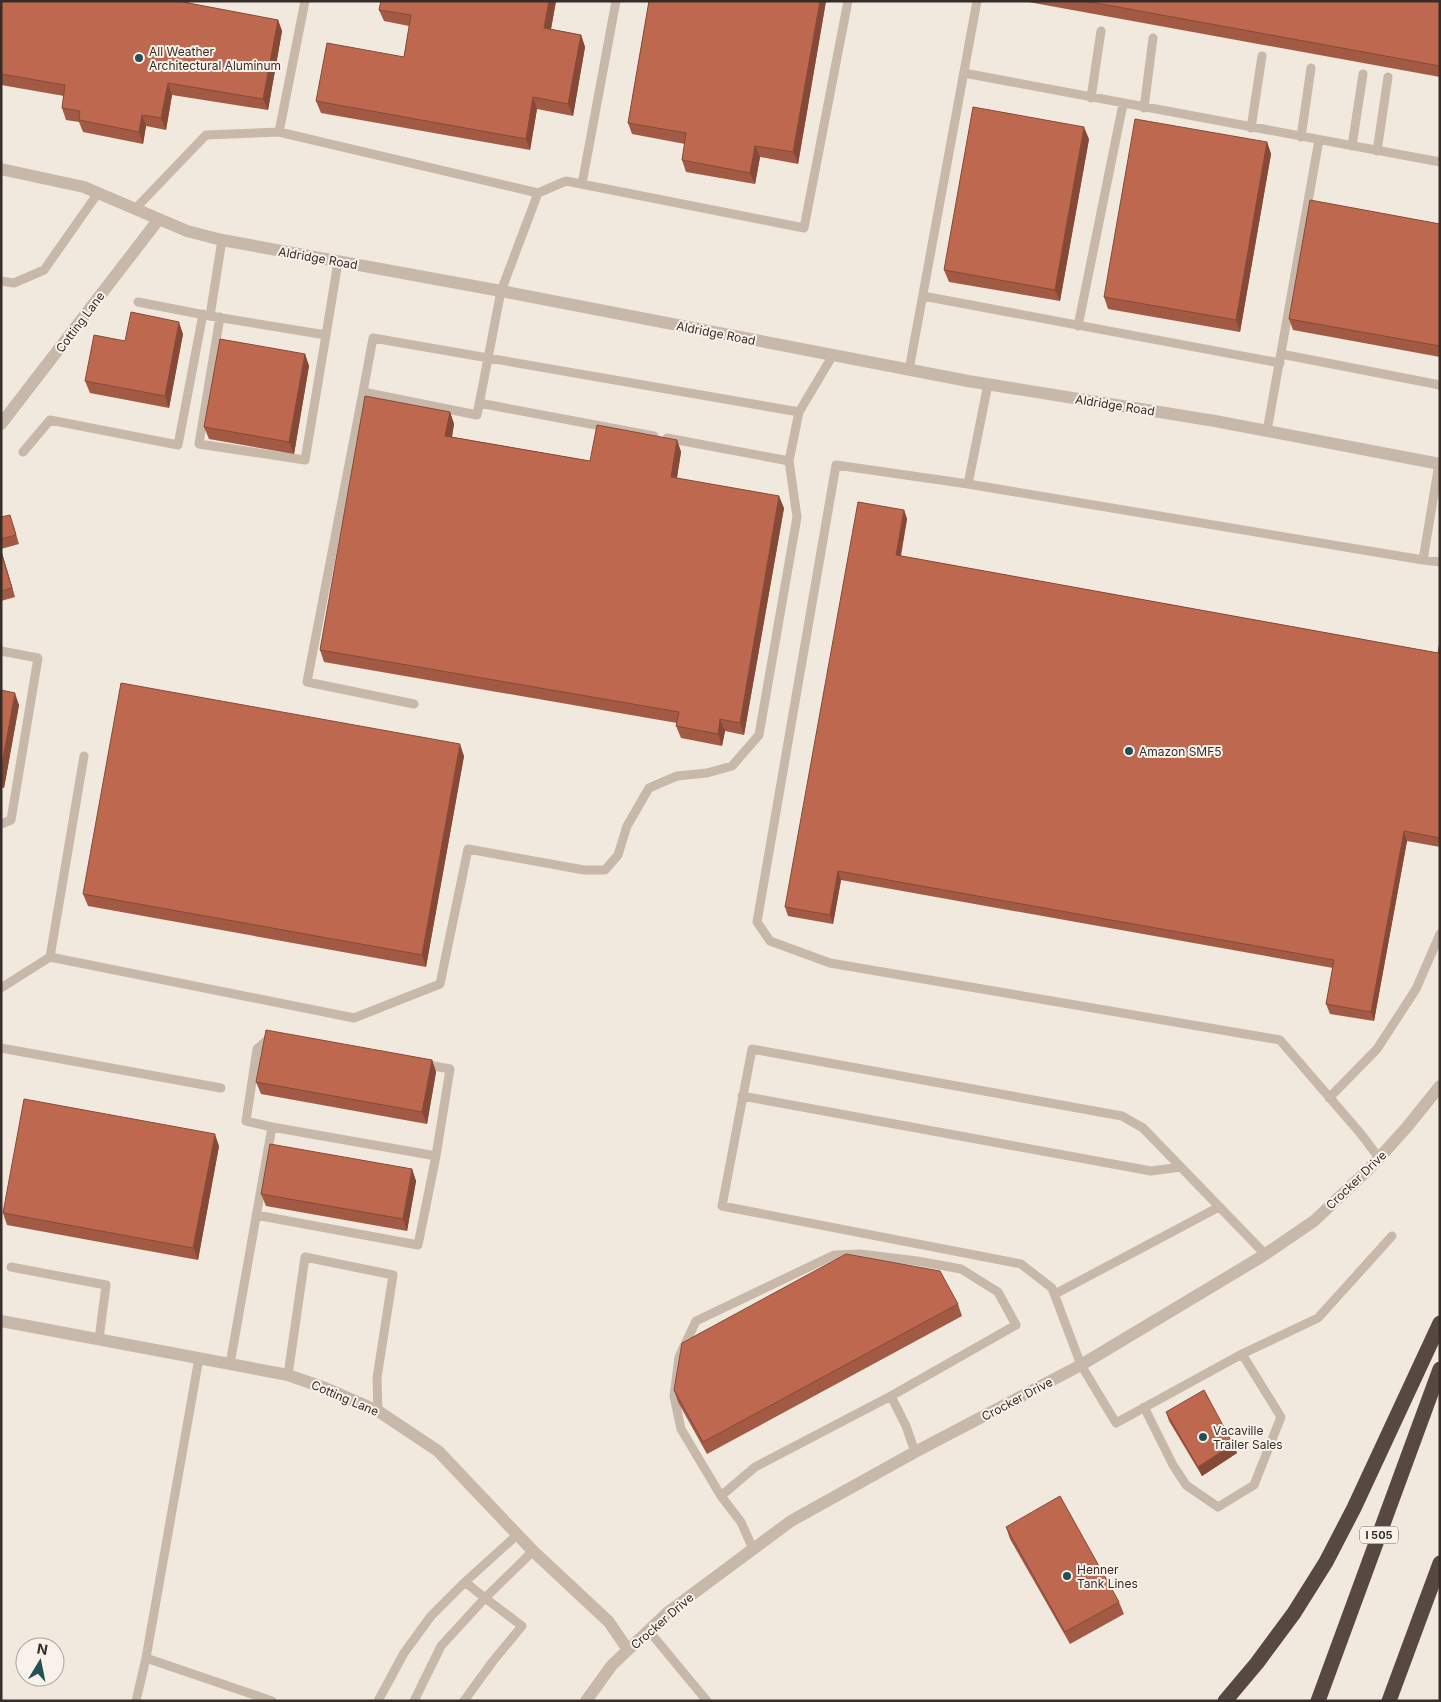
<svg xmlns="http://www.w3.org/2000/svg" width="1441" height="1702" font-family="Inter,sans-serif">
	<rect width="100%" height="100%" fill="#f1e8de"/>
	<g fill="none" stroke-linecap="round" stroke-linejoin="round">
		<path stroke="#c8b8aa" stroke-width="9" d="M964,73L1440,162
			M1091,98L1101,31
			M1144,108L1153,38
			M1251,128L1262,56
			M279,132L305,1
			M1301,137L1311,68
			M1352,146L1363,74
			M1377,151L1388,77
			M582,184L616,1
			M538,193L566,181L804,228L848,1
			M135,209L206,135L279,132L538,193L501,291L477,415L363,392L307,682L414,704
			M1,281L14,283L44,270L98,193
			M923,296L1280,363
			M138,302L210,316L222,240
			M210,316L326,335L338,262
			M220,317L199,444L305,460L326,335
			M1078,326L1123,104
			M1281,354L1440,385
			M909,370L977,1
			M988,384L968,484L836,465L757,922L770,941L830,963L1280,1040L1361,1134L1379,1158
			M363,392L373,338L799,412L833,355
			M479,403L654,436
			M1267,431L1319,140
			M667,438L789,461L799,412
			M23,452L50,420L178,445L203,314
			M1439,464L1423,560L1440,562
			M968,484L1423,560
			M1,651L38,658L11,820L1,824
			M50,957L354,1018L440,984L468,849L584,870H605L618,855L627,826L649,788L677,776L707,773L732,766L759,735L797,517L789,461
			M1,988L50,957L84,756
			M1,1048L221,1088
			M742,1096L1151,1171L1181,1167
			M1329,1098L1377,1049L1416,989L1440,934
			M272,1127L246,1121L257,1049L272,1036
			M256,1215L418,1245L436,1156
			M11,1267L106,1285L99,1339
			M1055,1294L1219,1207
			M1242,1354L1318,1318L1392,1236
			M199,1358L146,1658L272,1701
			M230,1364L272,1127L436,1156L450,1069L423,1064
			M288,1375L305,1257L393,1275L377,1378L378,1411
			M891,1396L906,1426L915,1452
			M1144,1407L1173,1465L1186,1485L1218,1507L1254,1485L1281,1417L1242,1354L1116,1423L1081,1365L1052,1288L1021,1264L722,1206L752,1049L1122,1116L1143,1128L1265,1254
			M721,1496L755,1467L891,1396L1016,1325L998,1292L961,1269L917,1261L860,1254L834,1255L696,1321L679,1357L674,1396L681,1429L721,1496L741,1522L753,1549
			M649,1631L707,1701
			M136,1701L146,1658
			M378,1701L404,1653L431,1616L465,1582
			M414,1701L441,1646L485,1598L465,1582L518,1534
			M464,1701L493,1661L522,1626L485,1598L533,1551"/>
		<path stroke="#c8b8aa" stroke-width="12" d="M1,169L84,187L187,231L222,240L501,291L968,381L1215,421L1440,464
			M1,424L159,219
			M1,1321L288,1375L325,1388L378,1411L438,1451L533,1551L609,1622L628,1650
			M586,1701L612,1665L667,1613L791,1521L915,1452L1081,1365L1261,1257L1314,1221L1370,1168L1407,1127L1440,1086"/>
		<path stroke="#574841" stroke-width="15" d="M1225,1701L1257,1663L1294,1613L1326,1562L1354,1508L1440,1323
			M1318,1701L1440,1369
			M1389,1701L1440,1563"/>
	</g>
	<path fill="#a35a44" d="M1,1H189V4L278,20L282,31L268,110L172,95L166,130L146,126L143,144L83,132L79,122L66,120L62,108L64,96L1,85Z
		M381,1H556L551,29L581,35L585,47L573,116L537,109L530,150L321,113L316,101L404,57L409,26L384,21L379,10Z
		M649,1H826L798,164L760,157L755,184L686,172L682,160L685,144L632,134L628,123Z
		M1023,1H1440V77Z
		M1089,139L1060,301L949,282L944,270Z
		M1267,142L1271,154L1240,332L1108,309L1104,297Z
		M1440,224V357L1293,330L1289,319Z
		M183,334L169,408L90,393L85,381L125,341Z
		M305,354L309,366L294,454L209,439L204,427Z
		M450,412L454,424L452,437L590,461L677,440L681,452L677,478L784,508L744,735L725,731L722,746L681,738L676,726L677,723L324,662L320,650Z
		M904,510L907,519L901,556L1438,653L1440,642V847L1407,841L1374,1021L1330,1014L1326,1004L1333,968L841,880L833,924L788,916L785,907Z
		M1,517L13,524L19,544L1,549Z
		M1,550L15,597L1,601Z
		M1,690L19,705L4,788H1Z
		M464,756L426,967L88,906L83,894Z
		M432,1060L436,1072L427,1124L261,1094L256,1082Z
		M219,1146L198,1260L7,1225L3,1213Z
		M412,1169L416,1181L407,1231L266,1206L261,1194Z
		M958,1304L962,1316L707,1454L678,1402L674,1390Z
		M1166,1412L1233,1444L1237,1453L1202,1476L1169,1421Z
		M1006,1527L1119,1602L1124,1614L1070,1644L1010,1539Z"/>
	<path fill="#854a37" d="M183,1H189L187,14L183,2Z
		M549,1H556L549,40L544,28Z
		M820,1H826L798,164L793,152Z
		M278,20L282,31L268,110L263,99Z
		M581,35L585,47L573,116L568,104Z
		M168,83L172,95L166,130L161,118Z
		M533,97L537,109L530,150L526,139Z
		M142,115L146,126L143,144L139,132Z
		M1084,127L1089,139L1060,301L1055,290Z
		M1267,142L1271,154L1240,332L1236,320Z
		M755,146L760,157L755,184L750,173Z
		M179,322L183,334L169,408L165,396Z
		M305,354L309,366L294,454L289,442Z
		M450,412L454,424L450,448L445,436Z
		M677,440L681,452L675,489L671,477Z
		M779,496L784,508L744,735L740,723Z
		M904,510L907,519L899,564L896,555Z
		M1,550L15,597L12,588L1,552Z
		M15,693L19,705L4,788L1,780V770Z
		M720,719L725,731L722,746L718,734Z
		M460,744L464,756L426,967L422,955Z
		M1404,831L1407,841L1374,1021L1371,1012Z
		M838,871L841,880L833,924L830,915Z
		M432,1060L436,1072L427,1124L422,1112Z
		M215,1134L219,1146L198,1260L193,1248Z
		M412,1169L416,1181L407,1231L403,1219Z
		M1233,1444L1237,1453L1202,1476L1198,1467Z"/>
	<path fill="#be694f" stroke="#854a37" d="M1,1H183V2L278,20L263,99L168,83L161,118L142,115L139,132L79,120L80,111L62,108L65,85L1,74Z
		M381,1H549L544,28L581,35L568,104L533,97L526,139L316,101L327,43L404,57L411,15L379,10Z
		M649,1H820L793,152L755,146L750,173L682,160L686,133L628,123Z
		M1085,1H1440V66Z
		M973,107L1084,127L1055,290L944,270Z
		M1135,119L1267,142L1236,320L1104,297Z
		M1310,200L1440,224V346L1289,319Z
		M131,312L179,322L165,396L85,381L94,335L125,341Z
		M220,339L305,354L289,442L204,427Z
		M365,396L450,412L445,436L590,461L597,425L677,440L671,477L779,496L740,723L720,719L718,734L676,726L679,712L320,650Z
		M858,502L904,510L896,555L1438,653L1440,642V838L1404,831L1371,1012L1326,1004L1334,960L838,871L830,915L785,907Z
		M10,515L16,535L1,539V517Z
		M1,552L12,588L1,591Z
		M121,683L460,744L422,955L83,894Z
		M1,690L15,693L1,770Z
		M266,1030L432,1060L422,1112L256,1082Z
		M24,1099L215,1134L193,1248L3,1213Z
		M270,1144L412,1169L403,1219L261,1194Z
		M846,1254L940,1271L958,1304L703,1442L674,1390L682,1343Z
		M1204,1390L1233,1444L1198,1467L1166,1412Z
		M1060,1496L1119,1602L1065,1632L1006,1527Z"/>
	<g fill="#225255" stroke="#f9f2ea" stroke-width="2">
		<circle cx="139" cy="58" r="5"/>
		<circle cx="1129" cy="751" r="5"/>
		<circle cx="1203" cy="1437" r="5"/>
		<circle cx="1067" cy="1576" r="5"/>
	</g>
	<g text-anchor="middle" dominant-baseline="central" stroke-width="4" stroke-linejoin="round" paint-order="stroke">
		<rect fill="#f9f2ea" stroke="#706863" stroke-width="1" x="1360" y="1526.5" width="38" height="17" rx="4"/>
		<g font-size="11" font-weight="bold" fill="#362d29">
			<text x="1379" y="1535">I 505</text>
		</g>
		<g font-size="12" fill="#362d29" stroke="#f9f2ea" text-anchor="start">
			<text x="149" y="51">All Weather<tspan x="149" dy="14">Architectural Aluminum</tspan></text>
			<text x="1139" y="751">Amazon SMF5</text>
			<text x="1213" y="1430">Vacaville<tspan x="1213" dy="14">Trailer Sales</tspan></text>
			<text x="1077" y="1569">Henner<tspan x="1077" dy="14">Tank Lines</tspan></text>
		</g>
		<g font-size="12" fill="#362d29" stroke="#f9f2ea">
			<text transform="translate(318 258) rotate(10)">Aldridge Road</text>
			<text transform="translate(80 322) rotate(-53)">Cotting Lane</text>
			<text transform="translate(716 333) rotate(11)">Aldridge Road</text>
			<text transform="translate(1115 405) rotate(9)">Aldridge Road</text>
			<text transform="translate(1356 1180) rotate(-44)">Crocker Drive</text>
			<text transform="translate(345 1398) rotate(23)">Cotting Lane</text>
			<text transform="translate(1017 1399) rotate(-28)">Crocker Drive</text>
			<text transform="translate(662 1621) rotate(-41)">Crocker Drive</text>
		</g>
	</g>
	<rect width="1441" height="1702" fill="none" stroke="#362d29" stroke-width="5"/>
	<g transform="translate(40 1662) rotate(10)"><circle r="24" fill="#f9f2ea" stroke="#aba39d"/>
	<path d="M0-4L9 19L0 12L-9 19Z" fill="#225255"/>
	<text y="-8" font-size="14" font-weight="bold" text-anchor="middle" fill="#362d29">N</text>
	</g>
</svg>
